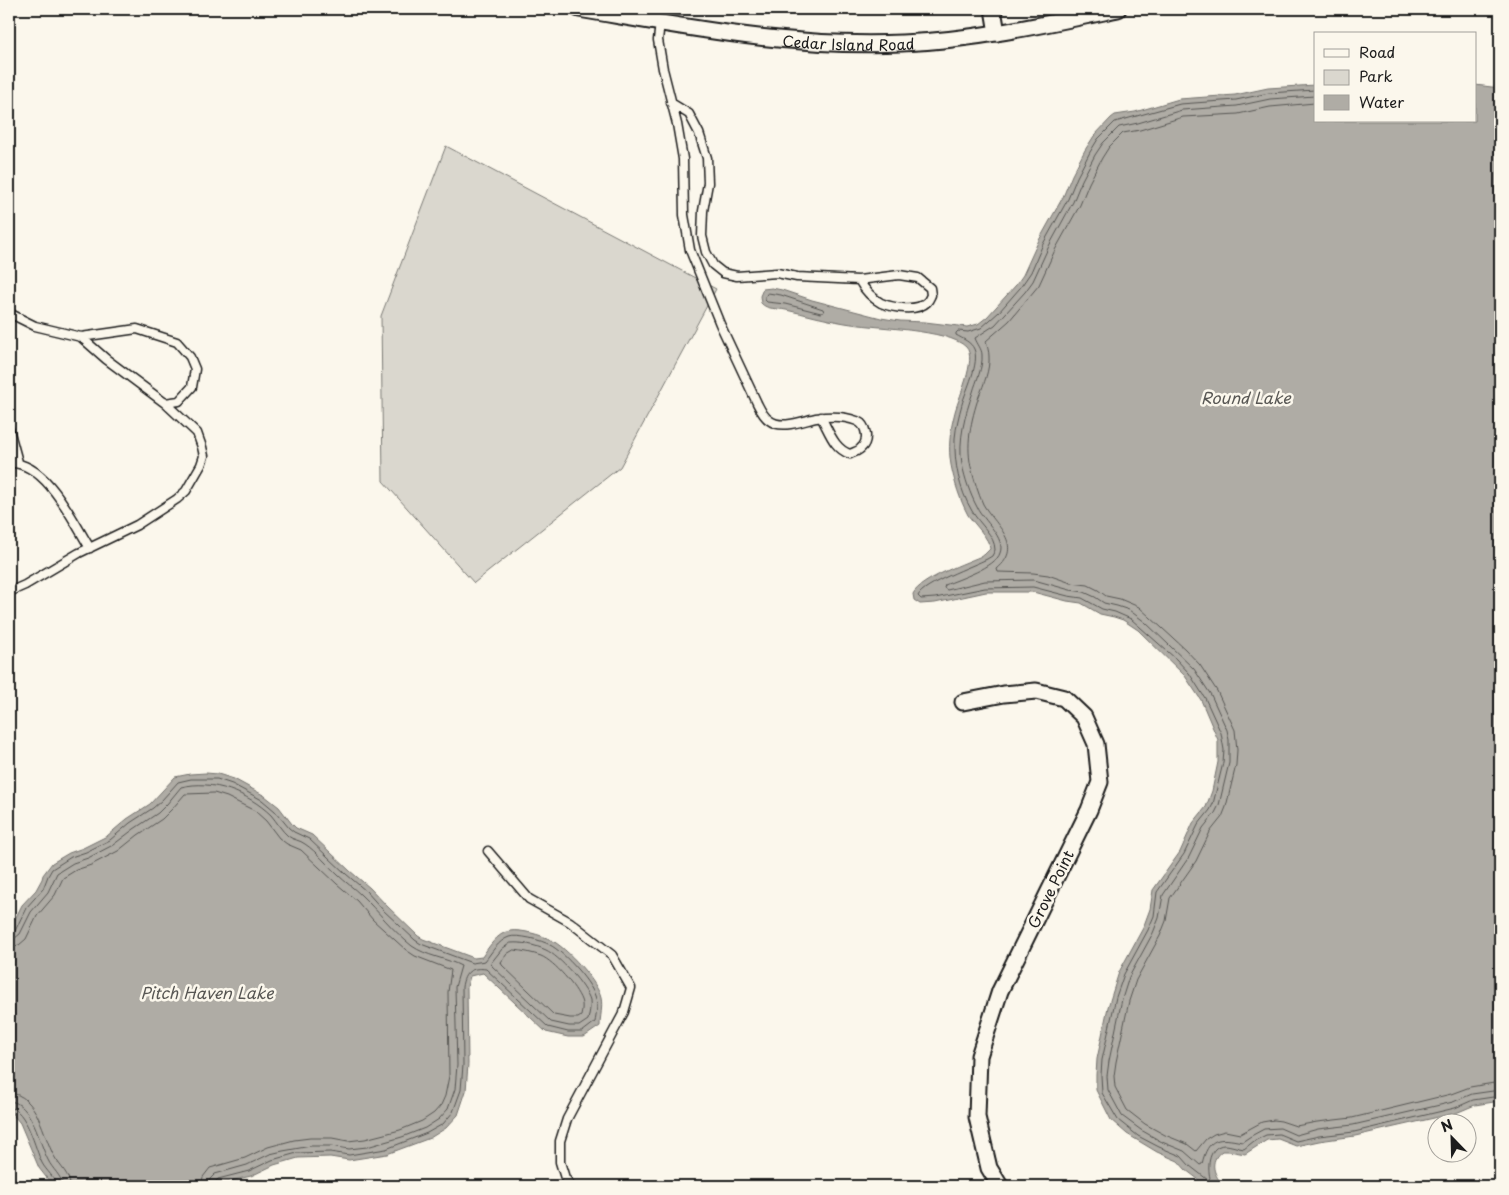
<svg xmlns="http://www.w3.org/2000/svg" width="1509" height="1195" font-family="'Playpen Sans',sans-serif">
	<rect width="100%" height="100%" fill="#fbf7ec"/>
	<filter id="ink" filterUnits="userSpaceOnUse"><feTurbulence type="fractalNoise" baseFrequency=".02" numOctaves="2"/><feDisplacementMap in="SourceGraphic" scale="10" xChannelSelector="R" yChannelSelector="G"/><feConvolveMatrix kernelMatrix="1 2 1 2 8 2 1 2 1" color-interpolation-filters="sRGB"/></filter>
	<g filter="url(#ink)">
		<path fill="#dad7ce" stroke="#7b7a75" d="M446,146L716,289L620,467L474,583L383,481L381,316Z"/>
		<path fill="#afaca5" stroke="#74726e" d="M1315,85V121H1475V85L1500,88V1101L1475,1105L1456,1113L1355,1136L1319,1141L1296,1146L1278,1139L1267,1140L1245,1154L1229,1151H1222C1208,1161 1214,1176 1224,1186H1207L1186,1170L1178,1161L1157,1152L1127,1134L1111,1120L1096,1090V1075L1097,1059L1108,1007L1119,972L1143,928L1150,909L1153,890L1180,852L1193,823L1206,807L1212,791L1218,762V740L1201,700L1185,676L1138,630L1123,620L1114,617L1100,614L1081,603L1067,601L1033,592H986L935,603L920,604L914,600L913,594C920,579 968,562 984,555L990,549C990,539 974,524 968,515C960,500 954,481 951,465C948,449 950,431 954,416C957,400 978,359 966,347C949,329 872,328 845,323C825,320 805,314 786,310C777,308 767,310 761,303L760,296L763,289L772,288L782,290L812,300L881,318L900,321L925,322L967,327L978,324L987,317L1016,285L1023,275L1038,242L1063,197L1072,175L1085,150L1094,136L1111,118L1115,115L1135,112L1179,99L1235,95L1268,88Z
			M206,773L218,774L234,779L265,796L279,807L292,824L296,828L312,835L350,871L370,888L387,906L418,936L423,939L474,958L482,957C488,948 497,933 510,931C520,929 542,935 551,940C566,947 598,982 601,998C603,1006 600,1017 600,1026L584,1037H568L546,1032L483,973L470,976L467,987L468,1064L466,1091L458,1115L446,1128L430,1138L387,1154L349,1160L330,1157L298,1158L274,1165L251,1176L222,1183L216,1186H53L39,1168L20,1123L9,1110V932L18,913L22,905L36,890L42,879L43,875L52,863L69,853L83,848L107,836L127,819L150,804L175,777L190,774Z"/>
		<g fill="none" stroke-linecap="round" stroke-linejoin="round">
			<path stroke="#575653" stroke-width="1" d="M1315,90L1269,93L1236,100L1180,104L1115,122L1098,139L1090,152L1077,177L1068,199L1043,244L1031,272L1020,288L999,312L981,328L968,332L958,331L956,333V335C963,339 971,342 974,349C980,363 966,390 962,404C959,415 956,427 955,438C954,463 959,489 972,511C979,524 995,535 995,550L992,556L987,559C973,566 923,584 918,596L921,599L935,598L985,588L1033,587L1068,596L1082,598L1102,609L1115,612L1131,619L1176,659L1189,673L1205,698L1221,733L1224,750L1223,763L1213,804L1210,810L1198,825L1184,854L1157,892L1154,916L1148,930L1124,974L1116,997L1102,1060L1101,1075L1102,1093L1118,1120L1138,1136L1159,1147L1181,1156L1190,1166L1208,1180L1210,1178C1207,1166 1209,1146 1224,1145C1231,1145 1237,1148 1244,1149L1254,1141L1266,1135L1279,1134L1296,1141L1319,1136L1354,1132L1455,1108L1473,1100L1500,1096
				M1315,96L1270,99L1237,106L1182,110L1138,123L1119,127L1103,143L1095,155L1082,180L1073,202L1049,246L1033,281L1025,292L995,325L975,338C977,344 982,349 982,355C983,368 976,381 973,392C965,415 958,440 962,464C965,479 970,494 977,507C983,520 1006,538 1000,553C996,567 959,579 945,585L944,588L947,590L985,581L1034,580L1070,590L1084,592L1095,597L1104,603L1117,606L1129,610L1145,622L1194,669L1211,695L1227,730L1229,740V763L1219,805L1215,813L1203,828L1189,857L1163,895L1159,918L1153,933L1129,977L1122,999L1109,1061L1107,1076L1108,1090L1122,1116L1141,1130L1162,1142L1184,1151L1200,1165L1202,1164C1208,1137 1219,1137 1242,1142L1251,1136L1264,1129L1280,1128L1296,1135L1318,1129L1353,1125L1453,1102L1472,1094L1500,1090
				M1315,103L1270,107L1238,114L1183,117L1140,130L1123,133L1109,147L1102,158L1089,183L1080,205L1055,250L1039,285L1009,321L986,341C987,346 989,351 989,356C990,369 984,384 979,396C971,420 965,446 972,471C975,482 978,493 983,504C995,525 1025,545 997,569L998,572L1033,573L1048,575L1071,583L1088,585L1098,590L1106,596L1120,599L1139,607L1185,649L1200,665L1217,691L1235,730L1237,750L1236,765L1226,807L1222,817L1210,832L1196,861L1170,898L1166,921L1160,936L1136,980L1129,1001L1116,1062L1114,1076L1115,1087L1127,1110L1145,1124L1165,1135L1187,1144L1196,1151L1206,1139L1214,1134L1225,1131L1240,1134L1262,1122L1274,1120L1281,1121L1296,1126L1317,1122L1352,1118L1451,1094L1470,1087L1500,1082
				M768,293L781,295L823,309L824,312L821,313L785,304L767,302L765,300V297Z
				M9,933L15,931L26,908L43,889L48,876L52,869L71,857L86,852L110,840L130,823L153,808L162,800L178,782L191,779H217L232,784L262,800L275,811L289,828L294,832L309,839L346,874L366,891L383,910L415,940L421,944L472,963L485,961C492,952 498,941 509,937C517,934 542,940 550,945C564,952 593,984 596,999C598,1006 596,1016 595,1022L582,1032H568L548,1027L486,969C471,967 464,972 462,987L463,1065L461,1090L453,1112L443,1124L427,1133L386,1149L349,1155L330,1152L297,1153L272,1160L249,1171L218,1179L215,1182V1186
				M9,939L15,938L20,934L31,912L48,892L57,873L73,863L88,858L113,845L134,829L158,813L167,804L181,787C213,779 248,793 271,815C277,822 281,830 288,836C293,840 300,840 305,844C316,851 328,866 338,875C345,882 354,888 361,895C378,911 393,931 412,946C426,956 446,958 461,966L455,987L457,1065L455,1089L448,1109L439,1119L425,1128L402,1137L367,1147L349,1149L331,1146H311L283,1151L270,1154L247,1165L215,1174L210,1179L208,1186
				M511,943C522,942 535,945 546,950C559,956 586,986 590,1000C591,1006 589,1015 588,1020L579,1026H569L551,1022L492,966L491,963L502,949Z
				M9,947L19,945L26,939L37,916L55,895L63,878L76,870L91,865L118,851L138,835L162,819L172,809L185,794L214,793L227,797L255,811L266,821L279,838L287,844L301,850L337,884L357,901L373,920L406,950L415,956L451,970L448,992L449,1076L445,1096L441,1105L434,1113L422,1121L400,1130L365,1139L348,1141L332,1138H310L294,1140L268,1147L245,1158L210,1168L203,1177L201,1186
				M514,950C523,951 533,953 541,956C555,962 576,987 581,1000C583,1005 582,1011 581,1016L578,1018H570L554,1015L502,965L501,962L507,954Z
				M9,1093C38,1094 43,1136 54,1156C60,1167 70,1174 70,1186
				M9,1101C32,1102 39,1143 48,1160C52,1169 62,1176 63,1186
				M9,1107C27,1109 35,1149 42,1163C46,1171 56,1178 57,1186"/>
			<g stroke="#1c1c1c" stroke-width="11">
				<path id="service" d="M660,23L658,40L663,69L677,124L683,159L684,215L690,250L720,324L757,403C760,409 763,416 769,420C781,430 802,421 816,418C829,416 845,416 857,421C867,425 869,441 861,448C859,451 854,452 850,454C834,449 829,431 821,417
					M671,103L689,114L699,133L707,158L708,183L703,211L702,236L706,252L713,265L723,273L737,276L777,273L797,277L859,280L899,275L918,278L930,288L931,295C930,297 929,300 927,302C917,312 893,308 881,303C872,298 864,289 859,280
					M9,313L35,326L81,337L137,329L177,342L190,357L195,369L192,387L179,401L165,403L106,359L81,337
					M9,429L18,462
					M9,463C46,461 73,521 90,548
					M9,592L25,585L79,553L137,525L177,499L186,491L201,465L204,456L202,447L197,433L165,403
					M488,851L529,899L570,922L612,955L631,988L624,1012L567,1119L560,1141V1162L565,1178L571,1186"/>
			</g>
			<g stroke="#1c1c1c" stroke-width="19">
				<g id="minor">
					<path id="s1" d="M579,9C687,27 791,48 902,43C975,40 1047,24 1118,9"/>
					<path d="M993,9L997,33"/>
					<path d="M963,702L1004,694L1036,691L1064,698L1084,717L1096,744L1100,782L1089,810L1000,991L979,1056L977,1117L989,1168L1000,1186"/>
				</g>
			</g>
			<use href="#service" stroke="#fbf7ec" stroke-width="8"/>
			<use href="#minor" stroke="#fbf7ec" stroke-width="15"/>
		</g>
	</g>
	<g text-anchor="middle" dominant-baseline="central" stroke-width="5" stroke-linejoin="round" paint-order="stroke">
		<g font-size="15" fill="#1c1c1c" stroke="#fbf7ec">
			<text stroke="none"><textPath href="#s1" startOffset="272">Cedar Island Road</textPath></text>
			<text transform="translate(1050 889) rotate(-64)">Grove Point</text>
		</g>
		<g font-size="16" font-style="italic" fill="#575653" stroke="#fbf7ec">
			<text x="1246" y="397">Round Lake</text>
			<text x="207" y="992">Pitch Haven Lake</text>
		</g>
	</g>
	<rect width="1509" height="1195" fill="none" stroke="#fbf7ec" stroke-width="30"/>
	<rect x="15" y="15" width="1479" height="1165" fill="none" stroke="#1c1c1c" stroke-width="2" filter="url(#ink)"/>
	<rect x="1314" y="32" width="162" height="90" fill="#fbf7ec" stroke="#a29f99"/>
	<rect x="1324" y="49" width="25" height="8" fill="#fbf7ec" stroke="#a29f99"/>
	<text x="1359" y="58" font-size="15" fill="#1c1c1c">Road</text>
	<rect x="1324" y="70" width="25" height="15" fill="#dad7ce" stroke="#a29f99"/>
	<text x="1359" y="82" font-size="15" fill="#1c1c1c">Park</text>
	<rect x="1324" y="95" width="25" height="15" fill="#afaca5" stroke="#a29f99"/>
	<text x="1359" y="108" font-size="15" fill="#1c1c1c">Water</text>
	<g transform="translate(1452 1138) rotate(337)"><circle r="24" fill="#fbf7ec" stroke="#a29f99"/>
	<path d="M0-4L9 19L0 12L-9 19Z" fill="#1c1c1c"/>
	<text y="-8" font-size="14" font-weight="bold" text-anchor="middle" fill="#1c1c1c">N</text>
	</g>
</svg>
